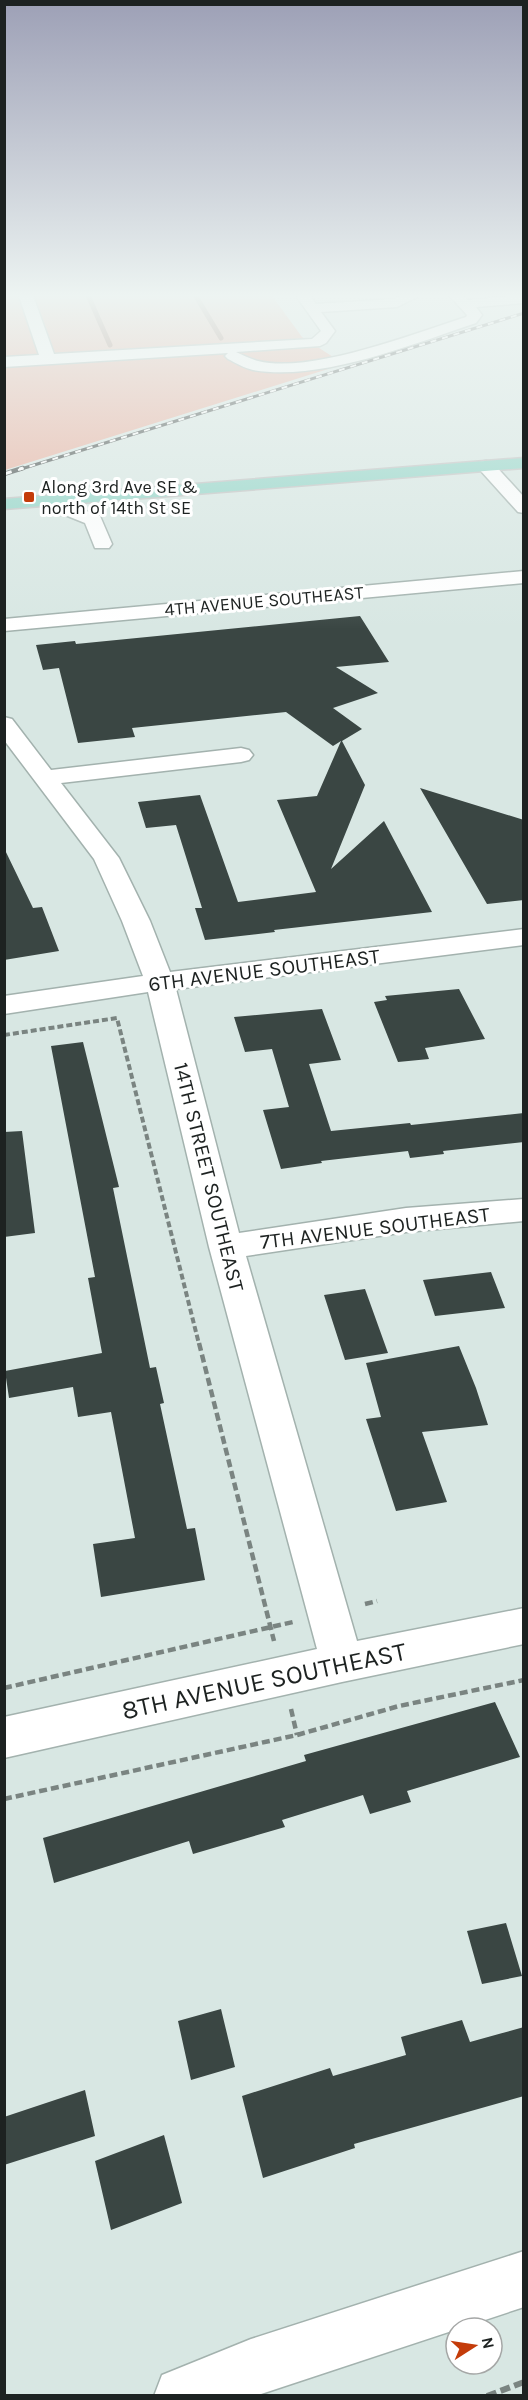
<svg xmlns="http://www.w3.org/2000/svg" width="528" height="2400" font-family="Karla,sans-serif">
	<rect width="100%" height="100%" fill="#d8e7e3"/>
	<path fill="#e9ab99" d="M5,293H270L302,337L344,364L5,470Z"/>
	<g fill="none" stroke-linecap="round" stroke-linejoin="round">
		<path stroke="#986455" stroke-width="5" d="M87,293L110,345
			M194,293L221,338"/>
	</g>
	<path fill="#3a4643" d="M360,616L389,662L336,667L378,693L333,708L362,729L342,741L365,785L331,869L384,821L432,912L274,930L275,932L205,940L195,908H202L176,825L146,828L138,802L200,795L238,902L316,892L277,800L317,796L341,741L333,746L286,712L132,728L135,737L78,743L59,668L43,670L36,645L75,641L76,644Z
		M420,788L524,820V900L487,904Z
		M4,848L33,908L42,907L59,951L4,960Z
		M459,989L485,1039L425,1048L429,1059L398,1062L374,1002L387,1000L385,996Z
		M322,1009L341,1060L309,1064L331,1131L410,1123L411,1125L524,1113V1142L443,1151L444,1154L410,1158L408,1151L321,1161L322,1163L281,1169L263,1110L289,1107L272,1049L245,1052L234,1017Z
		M83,1042L119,1187L113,1188L150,1368L156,1367L164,1403L160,1404L187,1529L195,1528L205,1580L101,1597L93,1544L135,1538L111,1412L78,1417L73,1387L9,1398L5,1371L102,1353L88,1278L95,1277L51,1046Z
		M22,1131L35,1233L4,1237V1132Z
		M491,1272L505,1308L435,1316L423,1280Z
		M365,1289L388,1353L345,1360L324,1295Z
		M459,1346L476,1388L488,1425L422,1432L447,1502L396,1511L366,1419L381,1417L366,1363Z
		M495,1702L520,1757L407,1791L411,1802L370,1814L363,1795L282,1820L285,1827L193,1854L189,1841L54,1883L43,1838L306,1761L304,1755Z
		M506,1923L522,1976L482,1984L467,1931Z
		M221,2009L235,2067L191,2080L178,2021Z
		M462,2020L470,2042L524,2027V2096L354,2144L355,2148L263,2178L242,2096L330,2068L333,2076L406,2055L401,2037Z
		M85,2090L95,2136L4,2165V2117Z
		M164,2135L182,2203L111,2230L95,2161Z"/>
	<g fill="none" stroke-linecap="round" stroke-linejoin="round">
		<g stroke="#a3b2ae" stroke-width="3">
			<path id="minor" d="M18,293H32L54,354L312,339L321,331L294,293H308L316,304L394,299L403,295L402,293H417L419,296L397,307L321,312L335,331L326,343L320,346L236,352C243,355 250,359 258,361C311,374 413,334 466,317L467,315L447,293H461L468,300L524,295V303L476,307L482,315L476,323C413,344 320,382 253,370C244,368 236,363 228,359L225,356L228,353L4,367V357L39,355Z
				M486,461L492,462L524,497V513L518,512L480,470L477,466L480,462Z
				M67,504L100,516L112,544L109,548H95L85,523L65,515L48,514L45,510L48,506Z
				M524,571V583L4,631V619Z
				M4,717L12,719L51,770L241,748L249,750L253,755L249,760L241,762L61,783L119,858L150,921L170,972L524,929V945L176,989L239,1233L406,1208L524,1199V1221L406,1232L246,1256L357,1641L524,1608V1644L342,1682L4,1758V1717L317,1649L209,1247L148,992L4,1014V996L143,976L122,921L94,859L4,740Z
				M524,2251V2307L255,2396H154L162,2375L251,2339Z"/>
		</g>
		<g stroke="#c0c1c1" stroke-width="3">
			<path id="major" d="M524,458V468L4,509V499Z"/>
		</g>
		<path stroke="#7a8481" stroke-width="4" stroke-dasharray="6 3" stroke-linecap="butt" d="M4,1035L117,1018L199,1344"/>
		<path stroke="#7a8481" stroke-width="4.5" stroke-dasharray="8 4" stroke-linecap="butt" d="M199,1343L274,1641
			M365,1604L377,1601
			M4,1688L293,1622
			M291,1709L297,1735
			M4,1799L297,1735L399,1706L524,1680"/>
		<path stroke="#7a8481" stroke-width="6" stroke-dasharray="10 4.5" stroke-linecap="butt" d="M487,2396L524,2382"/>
		<use href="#minor" fill="#fff" fill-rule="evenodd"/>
		<use href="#major" fill="#8ed3c5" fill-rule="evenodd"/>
		<g stroke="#3d4443" stroke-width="3">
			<path id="rail-far1" d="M18,470L524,313"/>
		</g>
		<g stroke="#3d4443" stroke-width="4.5">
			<path id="rail" d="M4,474L23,468"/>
		</g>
		<use href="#rail-far1" stroke="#fff" stroke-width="2" stroke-dasharray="6" stroke-linecap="butt"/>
		<use href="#rail" stroke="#fff" stroke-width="3" stroke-dasharray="8" stroke-linecap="butt"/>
	</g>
	<linearGradient id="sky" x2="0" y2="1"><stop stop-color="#9da0b6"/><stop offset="0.47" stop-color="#edf4f2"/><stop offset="1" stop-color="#edf4f2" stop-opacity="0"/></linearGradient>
	<rect width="528" height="629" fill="url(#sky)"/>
	<rect fill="#c43c0a" stroke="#fff" stroke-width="2" x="23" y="491" width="12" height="12" rx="3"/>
	<g text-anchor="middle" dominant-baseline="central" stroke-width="6" stroke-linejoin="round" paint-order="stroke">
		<g font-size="18" fill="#1d2221" stroke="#fff" text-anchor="start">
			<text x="41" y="487">Along 3rd Ave SE &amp;<tspan x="41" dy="21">north of 14th St SE</tspan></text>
		</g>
		<g font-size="18" fill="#1d2221" stroke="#fff">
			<text transform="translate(264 601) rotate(-5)">4TH AVENUE SOUTHEAST</text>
		</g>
		<g font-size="21" fill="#1d2221" stroke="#fff">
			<text transform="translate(264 970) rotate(-7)">6TH AVENUE SOUTHEAST</text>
			<text transform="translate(209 1177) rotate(76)">14TH STREET SOUTHEAST</text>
			<text transform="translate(375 1228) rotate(-7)">7TH AVENUE SOUTHEAST</text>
		</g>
		<g font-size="26" fill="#1d2221" stroke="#fff">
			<text transform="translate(264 1681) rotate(-12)">8TH AVENUE SOUTHEAST</text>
		</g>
	</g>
	<rect width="528" height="2400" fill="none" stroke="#1d2221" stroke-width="12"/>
	<g transform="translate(474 2346) rotate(78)"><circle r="28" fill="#ffffff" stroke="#a5a7a6" stroke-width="1.5"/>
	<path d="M0-4.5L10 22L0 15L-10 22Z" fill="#c43c0a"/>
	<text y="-9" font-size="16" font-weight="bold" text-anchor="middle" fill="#1d2221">N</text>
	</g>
</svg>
